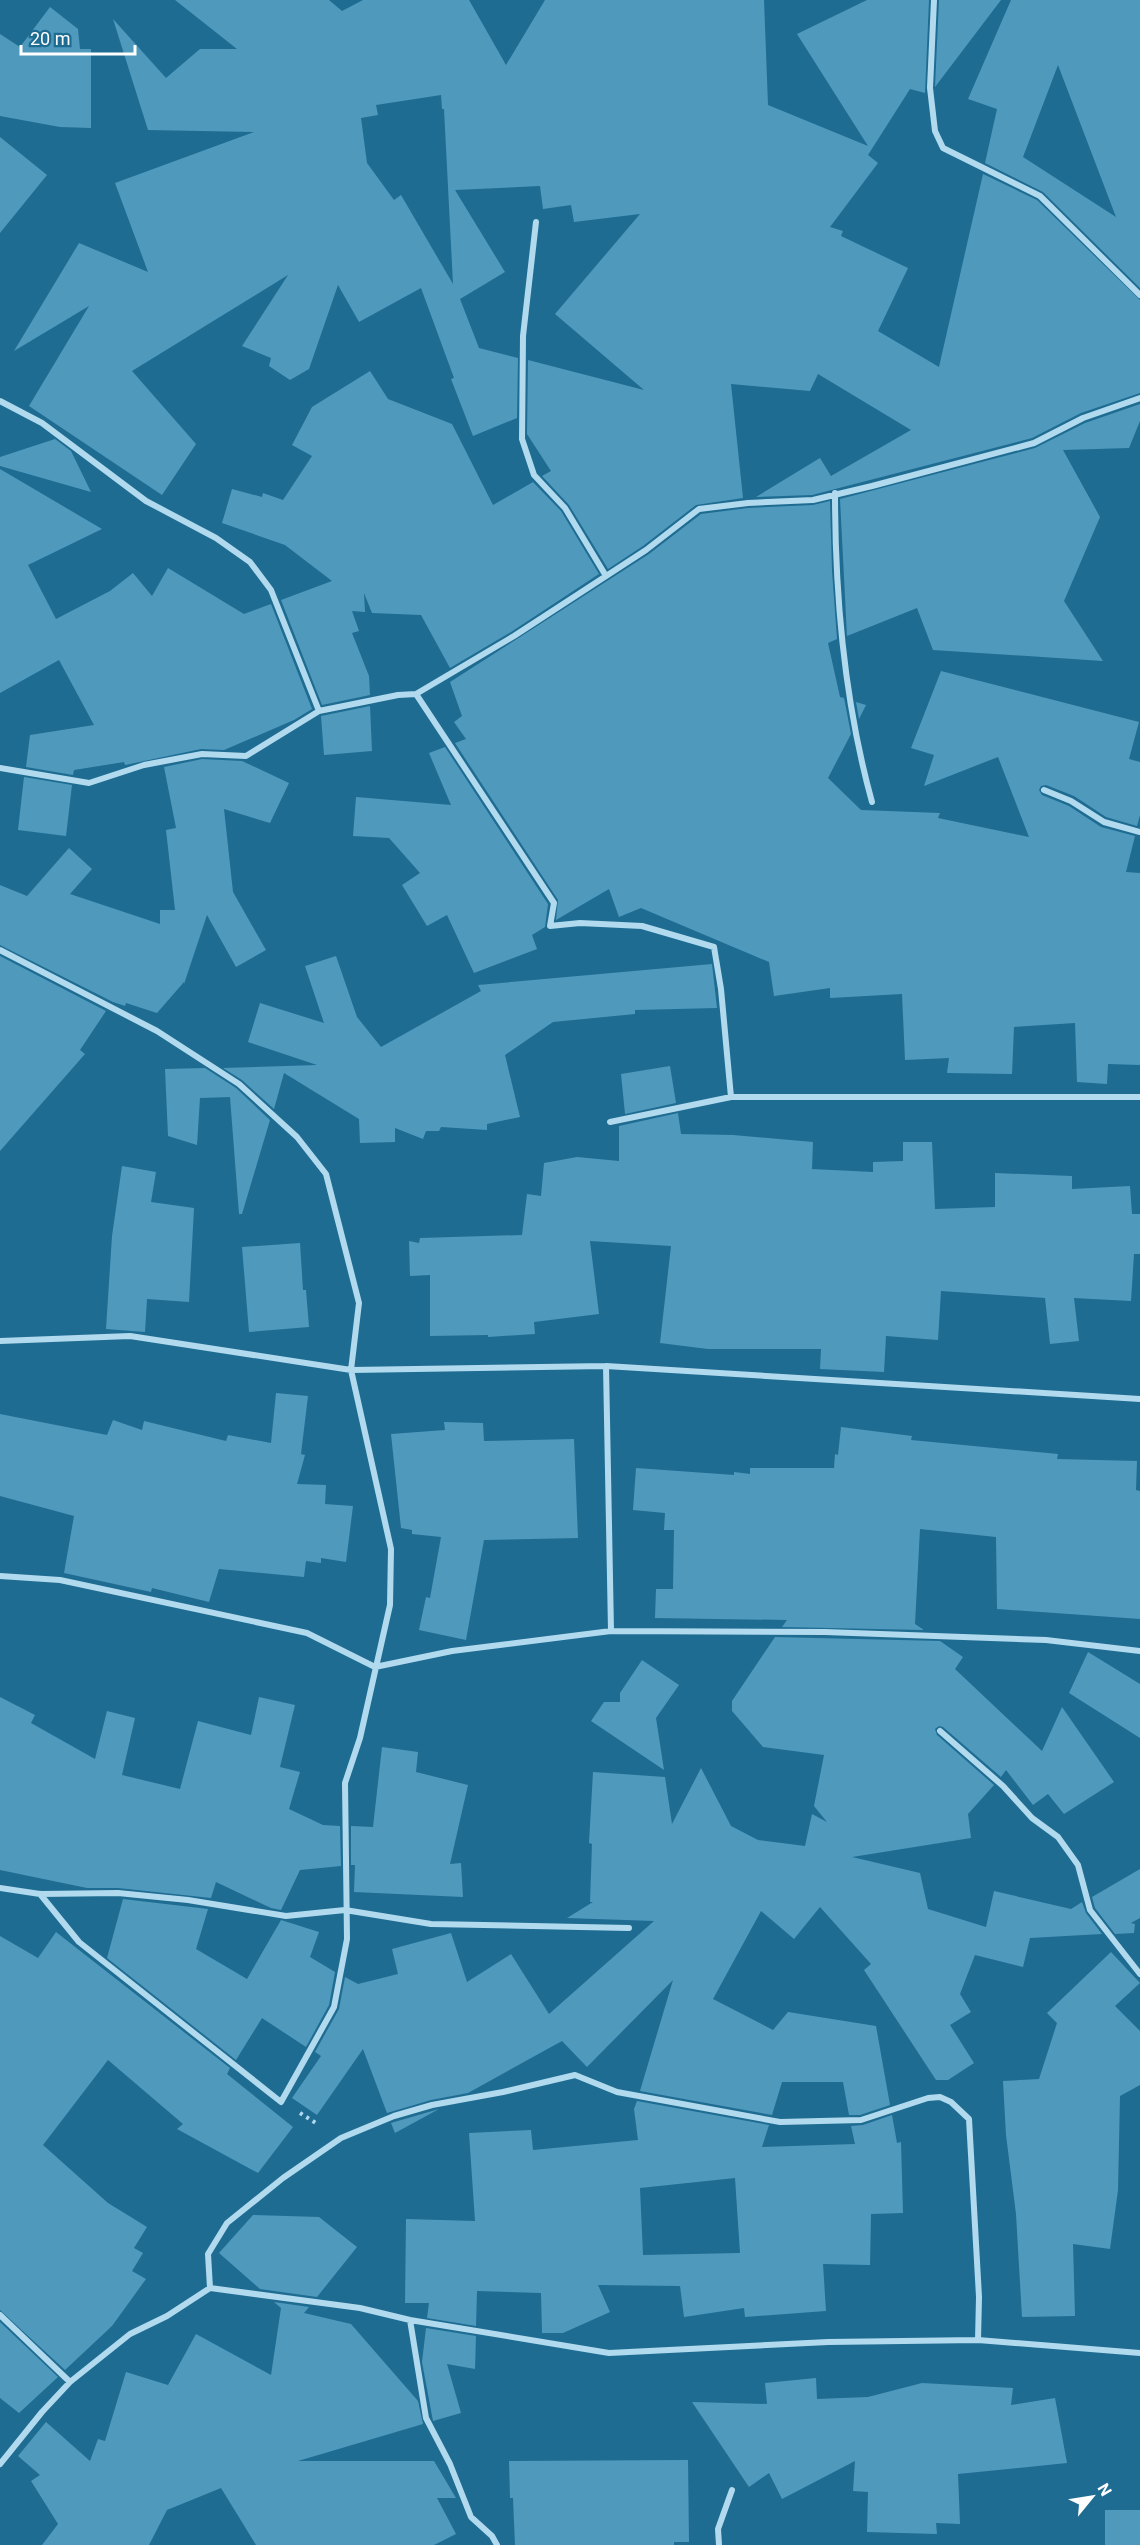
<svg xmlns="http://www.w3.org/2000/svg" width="1140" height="2545" font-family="Roboto,sans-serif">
	<rect width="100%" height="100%" fill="#1f6c92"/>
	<path fill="#4f99bd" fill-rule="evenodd" d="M175,0H329L342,11L363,0H469L506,65L545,0H764L768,105L868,146L797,34L867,0H929L925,93L910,89L868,155L878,163L830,227L843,231L841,236L908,268L878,331L939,367L983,174L1037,200L1140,300V393L1081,413L1032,438L812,495L756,497L820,458L831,476L911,430L818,374L810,391L731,384L743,498L696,505L643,546L608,569L569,505L542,476L551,471L527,434L528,360L644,390L555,314L640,214L574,222L571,205L543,209L540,186L455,190L505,272L460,299L479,348L518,358L517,418L473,436L451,379L454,378L421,288L359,322L338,285L309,369L290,380L269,366L271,358L242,346L288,275L132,371L196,444L162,495L29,406L89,306L14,351L79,243L148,272L115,183L254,132L148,130L113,19L166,78L200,49H237ZM441,95L442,109H444L453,284L401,195L394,200L367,163L361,118L378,115L376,105Z
		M939,0H1001L935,87Z
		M1011,0H1140V288L1043,192L985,163L997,109L968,99ZM1058,65L1116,217L1023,157Z
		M50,7L78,29L80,49H91V128L60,127L0,116V34L20,47Z
		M0,137L47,175L0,233Z
		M370,371L388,399L452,424L493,505L533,482L561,511L599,574L511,632L450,668L421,615L372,613L364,593L365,612L352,611L359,631L352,633L369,676L370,695L322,705L281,600L332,581L285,545L222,523L232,489L262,497L263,493L283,500L312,456L292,445L312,407Z
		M1140,404V421L1129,448L1063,450L1100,517L1064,601L1103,661L933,650L917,608L847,636L840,499L1035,448L1085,423Z
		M55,439L71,451L91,492L0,466V457Z
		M0,469L102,529L28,565L56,619L110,591L133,573L152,596L168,568L244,614L271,604L312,709L294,720L224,750L201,749L130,764L125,765L124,762L74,770L73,775L26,767L30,735L94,725L59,660L0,693Z
		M830,501L832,571L837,639L828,643L840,697L844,698L851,734L828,778L861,810L940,813L938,818L1029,837L998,757L924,786L934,755L911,748L941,671L1139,722L1129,759L1140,762V815L1137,826L1106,817L1074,796L1046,785L1041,786L1039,790L1042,795L1069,806L1101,827L1135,836L1126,872L1140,873V1065L1108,1064L1107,1084L1077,1082L1075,1023L1014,1027L1012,1074L947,1073L949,1058L905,1060L902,994L830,998V988L774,996L769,962L641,908L619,917L609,889L556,920L558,900L455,743L466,739L454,722L462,716L450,682L649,554L701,514L748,508L813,505Z
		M856,702L866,705L859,719Z
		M370,706L372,751L324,755L321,716Z
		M445,747L548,904L545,927L532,935L537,949L474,973L447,915L427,926L402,885L420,873L389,838L353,836L356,797L451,805L429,753Z
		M202,759L242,761L289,783L270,823L224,809L233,892L266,950L236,967L207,915L184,984V982L157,1013L126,1003L125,1006L113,1002L0,945V885L27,896L69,848L92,869L70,894L160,924V910H175L166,830L176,828L164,767Z
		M24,777L72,785L66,836L18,830Z
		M0,956L106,1011L80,1050L85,1054L0,1151Z
		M336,956L357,1017L381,1047L481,991L478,985L712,964L717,1008L635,1010V1014L553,1022L505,1055L520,1117L487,1124V1130L441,1127L439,1131H426L423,1139L395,1128V1142L360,1143L359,1119L284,1073L274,1109L242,1080L223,1068L317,1065L248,1042L260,1003L324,1023L305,966Z
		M670,1066L676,1103L625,1114L621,1074Z
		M205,1068L236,1088L270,1120L242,1214H239L230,1097L200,1098L197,1145L168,1136L165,1069Z
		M678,1113L681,1134L733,1135L813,1142L812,1169L873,1172V1162L903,1161V1142H932L935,1209L995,1207V1173L1072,1176V1189L1130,1186L1132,1214H1140V1254H1134L1131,1301L1074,1298L1079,1341L1050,1344L1045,1298L941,1291L938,1340L886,1336L884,1372L820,1369L821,1349H708L660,1343L671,1246L590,1241L599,1314L534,1322L535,1334L488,1337V1335L430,1336V1275L410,1276L409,1241L419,1243L420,1238L522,1235L527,1194L541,1196L544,1163L577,1157L619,1161V1126Z
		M122,1166L156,1172L151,1202L194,1208L189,1302L147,1299L145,1332L106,1329L112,1236Z
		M300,1243L303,1290H306L309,1327L249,1332L242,1247Z
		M276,1393L308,1396L301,1454L305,1455L297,1484L326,1485L325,1504L353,1506L346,1562L321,1558V1563L306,1561L304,1577L219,1569L209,1602L152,1588L151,1592L64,1573L74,1516L0,1496V1414L107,1435L113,1420L142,1430L144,1421L226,1441L228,1435L271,1443Z
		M444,1422L483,1423L484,1441L574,1439L578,1538L484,1540L466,1640L419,1630L426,1597L430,1598L441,1537L412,1534V1530L401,1528L391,1434L445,1430Z
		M841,1427L912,1436L911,1440L1058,1454L1057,1459L1137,1461L1136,1490L1140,1491V1619L997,1609L996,1537L920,1529L915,1624L924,1630L782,1627L787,1620L655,1618L656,1589H673L674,1530H664L665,1513L633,1510L636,1468L734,1475V1472L750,1474V1468H834L835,1454L838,1455Z
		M775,1637L940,1641L963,1657L955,1669L1042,1751L1062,1707L1114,1782L1064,1814L1048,1794L1033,1805L1006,1770L1001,1777L943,1727L939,1726L935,1729L937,1735L994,1785L968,1814L971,1838L852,1857L920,1873L928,1909L986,1927L994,1891L1071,1909L1082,1902L1086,1913L1102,1934L1030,1938L1023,1967L975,1955L960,1994L971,2012L950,2025L974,2063L948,2080H936L864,1970L871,1964L820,1907L794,1939L761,1911L713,1999L773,2030L788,2012L876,2026L890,2105L860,2115H849L843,2082H782L772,2115L640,2091L673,1980L587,2067L562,2041L468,2093L431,2100L387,2113L363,2049L317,2115L292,2098L321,2056L315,2052L339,2009L345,1977L358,1984L398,1974L392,1949L451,1933L467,1982L511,1954L549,2014L654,1921L567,1918L593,1902H590L592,1844L589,1843L593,1772L665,1777L672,1824L701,1768L731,1826L758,1840L805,1846L812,1814L827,1822L814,1806L824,1755L763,1747L732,1711V1701Z
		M1088,1652L1140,1684V1738L1069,1693Z
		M642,1660L679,1685L656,1718L664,1770L591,1721L604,1702H620V1693Z
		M0,1697L35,1715L31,1723L95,1759L107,1711L135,1718L122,1775L180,1789L198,1721L251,1735L259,1697L295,1705L280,1767L300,1772L289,1809L323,1825L340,1826L341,1866L300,1870L281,1910L271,1908L216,1882L211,1898L118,1888H87L0,1870Z
		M382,1747L418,1752L416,1772L468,1785L450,1864L461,1863L463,1897L354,1892L355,1865H351V1826L373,1827Z
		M1140,1869V1918L1131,1923L1135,1924L1134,1933L1115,1934L1095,1908L1092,1897Z
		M123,1899L208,1909L196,1949L247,1979L281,1920L319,1932L310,1957L335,1972L329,2005L306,2047L262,2018L236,2060L107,1958Z
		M56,1932L230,2068L227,2074L293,2127L258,2173L177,2129L183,2124L108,2060L43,2145L108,2203L147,2227L134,2248L143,2253L132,2271L146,2279L112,2326L65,2370L0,2310V1936L38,1958Z
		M1111,1952L1140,1983L1115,2006L1140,2031V2085L1120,2096L1118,2190L1110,2249L1073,2244L1075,2316L1022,2317L1016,2214L1006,2135L1003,2081L1039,2079L1057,2023L1047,2013Z
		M637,2101L769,2125L762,2147L855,2144L851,2126L863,2125L892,2115L897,2143L901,2142L903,2213L871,2214L870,2265L823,2264L826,2311L745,2317L744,2308L684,2317L680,2286L598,2285L610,2312L563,2333H542L541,2293L477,2291L476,2326L427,2318L429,2303H405L406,2219L475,2221L469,2133L531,2130L533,2150L638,2140L634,2109ZM735,2178L740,2253L643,2255L640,2188Z
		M439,2109L395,2133L391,2123Z
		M253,2215L319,2217L357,2247L317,2297L260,2289L219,2253Z
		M274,2302L309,2307L304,2313L351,2324L418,2401L423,2424L298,2461H434L456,2498H437L456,2534L434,2545H256L221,2488L167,2510L149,2545H42L58,2524L31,2481L40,2475L18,2456L46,2422L90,2461L98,2439L105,2441L126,2372L168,2385L196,2334L271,2375L281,2308Z
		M0,2322L58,2377L19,2413L0,2398Z
		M426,2328L476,2336L475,2369L447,2364L461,2413L433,2421L422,2362Z
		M816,2378L817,2399L868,2397L922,2383L1013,2388L1011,2405L1055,2398L1067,2463L958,2474L960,2524L936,2523L937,2534L867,2532L868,2492L853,2491L855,2461L782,2499L769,2473L749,2487L692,2402L767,2404L765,2383Z
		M688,2460L689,2542H674V2545H515L513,2498H510L509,2461Z
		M1105,2510H1140V2545H1105Z"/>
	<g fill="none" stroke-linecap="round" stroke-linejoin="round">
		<path stroke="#b1daee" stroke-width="4" stroke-dasharray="3 4.5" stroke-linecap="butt" d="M300,2113L319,2125"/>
		<path stroke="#b1daee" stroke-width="6" d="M934,0L930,88L935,131L943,148L1040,196L1140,295
			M536,222L523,336L522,439L534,475L565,508L606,576
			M0,401L42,423L146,501L216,538L250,562L271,590L319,711
			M835,493C835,597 844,701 872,802
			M416,694L554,903L550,926L580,923L642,926L714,947L721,989L731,1097
			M0,768L89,783L144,765L202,754L246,756L319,711L398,695L416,694L514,636L646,550L699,509L748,503L813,500L872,486L1034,443L1083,418L1140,398
			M1044,790L1071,801L1104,822L1140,832
			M0,950L157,1031L239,1084L297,1137L326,1174L359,1303L351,1370L391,1549L390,1605L360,1738L345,1783L347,1939L334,2007L281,2102L79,1942L40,1894
			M610,1122L731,1097H1140
			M0,1341L130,1336L351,1370L606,1366L1140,1399
			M606,1366L611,1631
			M0,1576L60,1580L307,1633L375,1667L452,1651L611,1631L825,1632L1046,1640L1140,1651
			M940,1731L1003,1786L1032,1818L1058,1837L1078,1865L1090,1910L1140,1974
			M0,1888L40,1894L118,1893L188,1900L286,1916L345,1910L431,1924L629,1928
			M210,2288L208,2254L227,2223L283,2178L341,2138L394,2116L432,2105L503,2092L575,2075L617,2092L780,2122L861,2120L928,2098L940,2097L951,2102L969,2119L979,2297L978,2340
			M0,2315L70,2382
			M410,2320L426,2418L450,2464L471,2517L492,2536L497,2545
			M0,2464L42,2412L70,2382L130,2334L167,2316L210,2288L360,2308L410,2320L609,2353L828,2342L978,2340L1140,2353
			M719,2545L718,2529L732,2490"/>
	</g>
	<g transform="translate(1092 2497) rotate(60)" stroke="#1f6c92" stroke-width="4.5" paint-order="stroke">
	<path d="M0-4.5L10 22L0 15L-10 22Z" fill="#ffffff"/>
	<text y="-9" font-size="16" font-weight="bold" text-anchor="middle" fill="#ffffff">N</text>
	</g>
	<path d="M21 45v9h114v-9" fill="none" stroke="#ffffff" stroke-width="3"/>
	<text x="30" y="45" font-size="18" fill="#ffffff" stroke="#1f6c92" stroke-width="4.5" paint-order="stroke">20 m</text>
</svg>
